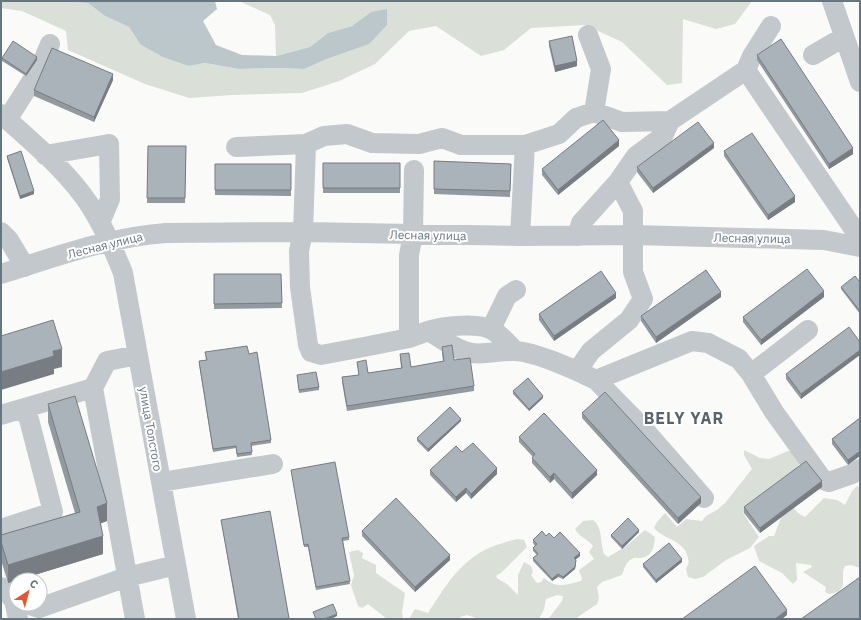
<svg xmlns="http://www.w3.org/2000/svg" width="861" height="620" font-family="'IBM Plex Sans',sans-serif">
	<rect width="100%" height="100%" fill="#fafaf8"/>
	<path fill="#dadfd7" d="M1,1H54L88,3L105,16L129,27L140,44L189,66L205,63L239,69L277,68L304,69L329,58L371,12L352,26L328,33L310,47L276,56L275,25L270,15L239,1H752L735,24L716,29L683,19L682,83L667,85L622,42L585,25L531,28L504,50L481,56L436,26L409,31L375,64L339,81L302,93L232,95L189,98L145,84L68,50L66,31L22,11L1,8Z
		M744,450L760,458L769,459L788,451H800V463L793,474L743,513L759,537L750,548L726,560L703,577L695,579L688,577L686,569L689,562C688,558 687,552 684,549C677,539 662,538 654,528L657,522L665,513L677,527L686,519L702,521L706,516L717,510L725,503L752,469L744,455Z
		M857,486L860,488V568L851,565L845,566L843,571V586L838,592L829,594L825,592L826,587L803,572L812,567L811,565L796,563L797,580L793,584L782,573L759,561L754,546L769,536H774L784,510L792,506L798,513L805,517L824,498L837,500L845,505L852,491Z
		M593,520C603,527 600,543 604,554L608,557L625,547L645,530L655,537C654,547 653,556 641,558C638,558 634,557 632,559C626,561 624,570 622,575L602,582L597,587L599,598L597,604L575,619L549,618L562,601L563,596L557,595L546,599L544,609L539,619H479L467,615L460,617L461,619H409L415,609L428,613C449,581 464,554 503,543C510,541 516,538 524,540L527,547L502,572L496,576L498,579L507,584L518,595V575L524,562L531,566L533,572L531,575L537,583L541,582L544,578C557,589 565,585 581,581L582,579L579,570L594,559L589,552L593,546C588,539 579,537 575,529L583,521Z
		M358,550L363,553L362,558L376,565V573L405,593L402,612L403,619H387L368,604L362,608L358,606L351,585L354,575L349,552Z"/>
	<path fill="#bbc7cb" d="M54,1H215L217,9L203,21L216,45L242,55L276,56L310,47L328,33L352,26L371,12L387,9V25L369,44L329,58L304,69L277,68L239,69L205,63L189,66L163,57L140,44L129,27L105,16L88,3Z"/>
	<g fill="none" stroke-linecap="round" stroke-linejoin="round">
		<path stroke="#c3c8cc" stroke-width="20" d="M832,1L860,82
			M588,35L601,69L594,112
			M813,55L844,37
			M746,70L855,231L860,242
			M1,114C32,142 68,171 91,207C104,228 114,250 123,273L186,619
			M7,120L40,68L50,44
			M306,144L303,232L299,251L300,287L308,345L311,352L321,355L369,346L409,338L428,331C442,338 456,351 472,353C486,355 501,350 515,351C536,352 576,370 596,380L692,341L708,343L739,359L751,374L774,412L823,480L829,482L852,474L860,469
			M236,147L306,144L324,136L347,134L372,143L419,144L442,138L461,145H525L559,134L576,118L594,112L622,122L670,121
			M45,155L109,144L110,199L100,223
			M1,232L9,240L25,267
			M520,236L525,145
			M577,236L581,223L618,182L636,156L663,136L670,121L746,70L752,56L771,26
			M1,274C55,257 109,237 166,233L303,232L520,236L634,235L824,240L860,247
			M491,329L507,296L516,290
			M428,331C442,326 479,322 492,330C501,335 508,343 515,351
			M409,338V255L413,234L414,170
			M577,371L591,351L629,320L643,299L633,272V211L618,182
			M751,374L808,330
			M596,380L642,427L704,498
			M93,388L135,619
			M1,415L93,388L107,361L138,355
			M161,482L273,464
			M1,529L53,512L26,408
			M1,587L14,600L18,619
			M27,604L39,608L127,577L176,565"/>
	</g>
	<path fill="#929a9f" d="M549,41L577,66L555,72L549,46Z
		M757,55L853,154L829,169L757,60Z
		M2,58L37,60L26,76L2,61Z
		M113,80L94,122L34,96V90Z
		M148,146H186L185,203H147Z
		M619,146L558,195L542,175V169Z
		M714,148L653,193L637,172V167Z
		M724,151L795,202L768,220L724,156Z
		M7,156L34,194L20,199L7,158Z
		M434,161L511,164L510,197L434,194Z
		M323,163H400V193H323Z
		M215,164H291V196L215,195Z
		M214,274H281L282,308L214,309Z
		M860,282V314L841,289V287Z
		M721,297L656,343L641,321V316Z
		M824,297L761,345L743,322V317Z
		M616,298L554,341L539,320V314Z
		M860,342L801,399L786,379V374Z
		M442,347L454,360L474,386V391L347,411L342,382V377L359,375L357,362L368,373L401,368L400,354L411,367L443,362L442,352Z
		M205,352L249,354L271,440V443L251,446L252,455L237,457L236,448L213,452L199,364V361L206,360Z
		M297,375L319,387V390L299,393Z
		M513,391L543,398L529,411L513,394Z
		M48,404L107,521L101,523L103,554L18,580H16V581L8,583L1,560V535L75,513L48,422Z
		M582,413L701,503L678,524L582,418Z
		M860,418L848,465L832,444V439Z
		M461,421L428,452L417,441V438Z
		M519,437L597,475L572,499L554,479L550,483L532,463V458L533,457L519,442Z
		M462,452L497,474L471,499L466,493L456,502L430,475V470Z
		M291,470L349,537V540L343,541L350,584L316,590L308,547H304Z
		M822,487L760,533L744,513V507Z
		M270,511L289,619H238L221,520Z
		M362,531L450,560L415,592L362,536Z
		M639,532L622,549L611,537V535Z
		M546,536L554,538L580,556L575,560L576,563L575,569L563,579L558,577L552,581L533,561V558L537,555L533,551V548L535,546L533,543V540Z
		M682,562L656,583L643,567V564Z"/>
	<path fill="#777d82" d="M37,57V60L26,76V74Z
		M577,61V66L555,72V66Z
		M113,74V80L94,122V117Z
		M619,140V146L558,195V190Z
		M714,143V148L653,193V188Z
		M853,148V154L829,169V164Z
		M34,191V194L20,199V196Z
		M795,196V202L768,220V215Z
		M824,291V297L761,345V340Z
		M721,292V297L656,343V337Z
		M616,293V298L554,341V336Z
		M62,349V367L54,369V374L1,390V372L53,351Z
		M860,350V355L801,399V394Z
		M543,396V398L529,411V409Z
		M461,419V421L428,452V449Z
		M860,451V456L848,465V460Z
		M497,468V474L471,499V494Z
		M597,470V475L572,499V493Z
		M554,473V479L550,483V477Z
		M822,481V487L760,533V528Z
		M466,488V493L456,502V497Z
		M701,497V503L678,524V518Z
		M107,503V521L97,525V507Z
		M639,530V532L622,549V546Z
		M103,536V554L18,580H16V581L8,583V565Z
		M580,553V556L574,561V558Z
		M450,555V560L415,592V587Z
		M682,559V562L656,583V580Z
		M576,560L575,569L563,579V577Z
		M558,574V577L552,581V579Z
		M787,610V615L782,619H775Z
		M337,614V616L331,619H324Z"/>
	<path fill="#aab3b9" stroke="#777d82" d="M572,36L577,61L555,66L549,41Z
		M781,39L853,148L829,164L757,55Z
		M13,41L37,57L26,74L2,58Z
		M52,48L113,74L94,117L34,90Z
		M603,120L619,140L558,190L542,169Z
		M698,122L714,143L653,188L637,167Z
		M752,133L795,196L768,215L724,151Z
		M148,146H186L185,198H147Z
		M21,151L34,191L20,196L7,156Z
		M434,161L511,164L510,191L434,189Z
		M323,163H400V188H323Z
		M215,164H291V190H215Z
		M807,269L824,291L761,340L743,317Z
		M706,270L721,292L656,337L641,316Z
		M601,271L616,293L554,336L539,314Z
		M214,274H281L282,303L214,304Z
		M855,276L860,282V311L841,287Z
		M53,320L62,349L53,351L54,356L1,372V336Z
		M849,327L860,342V350L801,394L786,374Z
		M452,345L454,360L470,358L474,386L347,406L342,377L359,375L357,362L366,360L368,373L402,368L400,354L409,353L411,367L444,361L442,347Z
		M247,346L249,354L257,352L271,440L251,443L252,452L237,454L236,446L213,449L199,361L207,360L205,352Z
		M316,372L319,387L299,390L297,375Z
		M528,378L543,396L529,409L513,391Z
		M605,392L701,497L678,518L582,413Z
		M75,396L107,503L97,507L103,536L8,565L1,542V535L80,512L48,404Z
		M450,407L461,419L428,449L417,438Z
		M544,413L597,470L572,493L554,473L550,477L532,458L535,454L519,437Z
		M860,418V451L848,460L832,439Z
		M473,443L497,468L471,494L466,488L456,497L430,470L456,446L462,452Z
		M806,461L822,481L760,528L744,507Z
		M335,462L349,537L342,538L350,581L316,587L308,544L304,545L291,470Z
		M396,498L450,555L415,587L362,531Z
		M270,511L289,618L283,619H239L221,520Z
		M628,518L639,530L622,546L611,535Z
		M542,531L546,536L549,533L554,538L560,532L580,553L574,558L576,560L575,567L563,577L558,574L552,579L533,558L538,554L533,548L537,544L533,540Z
		M669,543L682,559L656,580L643,564Z
		M755,566L787,610L775,619H682Z
		M860,577V619H801Z
		M333,604L337,614L324,619H316L313,612Z"/>
	<g text-anchor="middle" dominant-baseline="central" stroke-width="4" stroke-linejoin="round" paint-order="stroke">
		<g font-size="12" fill="#657683" stroke="#fff">
			<text transform="translate(428 235) rotate(1)">Лесная улица</text>
			<text transform="translate(752 238) rotate(1)">Лесная улица</text>
			<text transform="translate(105 245) rotate(-14)">Лесная улица</text>
			<text transform="translate(151 429) rotate(80)">улица Толстого</text>
		</g>
		<g font-size="16" font-weight="bold" letter-spacing="1" fill="#57646e" stroke="#fff">
			<text x="684" y="418">BELY YAR</text>
		</g>
	</g>
	<rect width="861" height="620" fill="none" stroke="#657683" stroke-width="4"/>
	<g transform="translate(28 592) rotate(36)"><circle r="19" fill="#ffffff" stroke="#c1c8cd"/>
	<path d="M0-3L7 15L0 10L-7 15Z" fill="#e4572e"/>
	<text y="-6" font-size="11" font-weight="bold" text-anchor="middle" fill="#657683">С</text>
	</g>
</svg>
